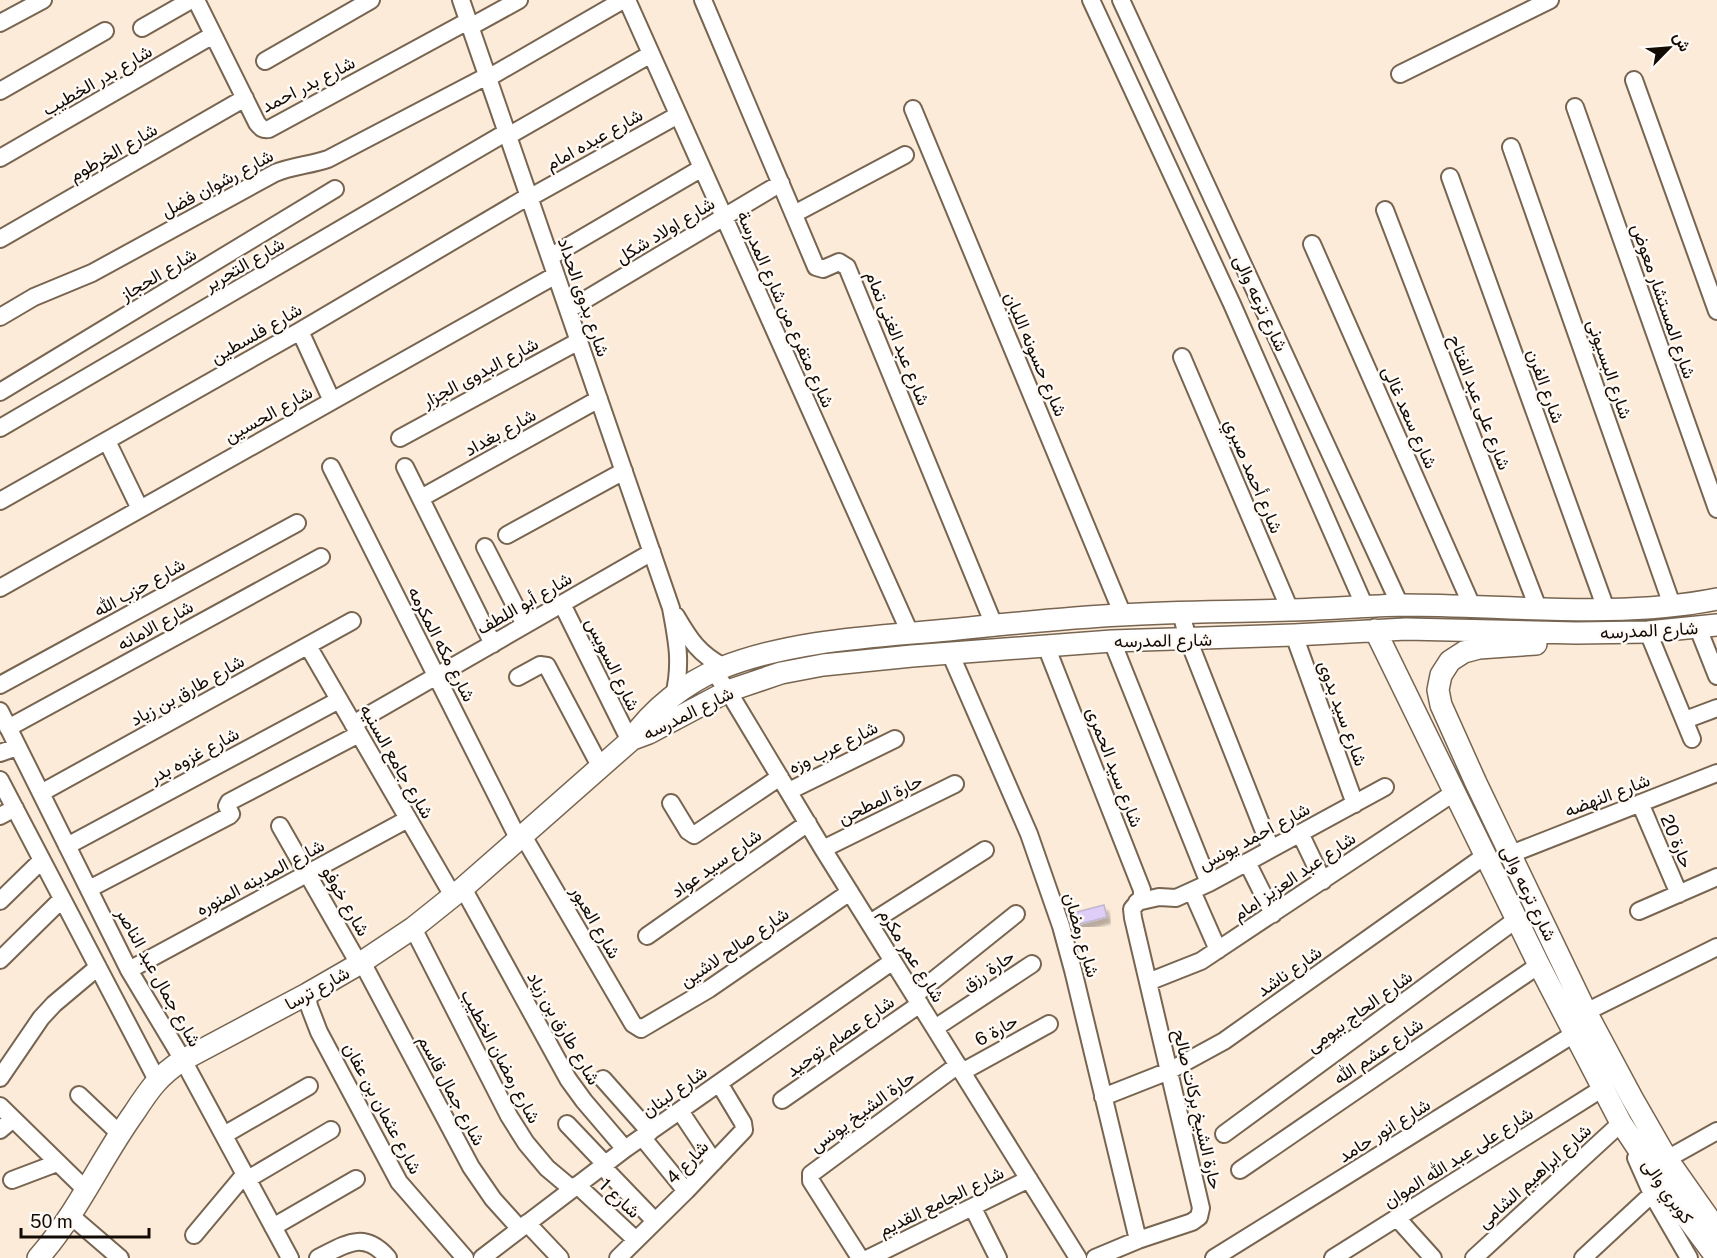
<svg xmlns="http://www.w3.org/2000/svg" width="1717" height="1258" font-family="'Public Sans',Vazirmatn,sans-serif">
	<defs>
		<filter id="shadow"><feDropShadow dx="3.5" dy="6" stdDeviation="1.5" flood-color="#0004"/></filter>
	</defs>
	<rect width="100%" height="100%" fill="#fcebd8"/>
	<path fill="#decdf6" stroke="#c0b6d0" stroke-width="1.5" filter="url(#shadow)" d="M1104,905L1107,917L1076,925L1073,913Z"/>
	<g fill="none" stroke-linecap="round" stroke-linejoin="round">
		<g stroke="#776551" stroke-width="20">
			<path id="minor" d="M196,0L257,123C261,128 263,130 269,129L468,21
				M461,0L671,608C677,641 682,662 674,696
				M627,0L910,633
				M703,0L816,267L823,269L839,262L847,267L994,625
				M1091,0L1232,304L1365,607
				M1121,0L1400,605
				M0,23L43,0
				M470,27L519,0
				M142,28L191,0
				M265,61L371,0
				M1400,74L1550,0
				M488,78L623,0
				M1634,80L1717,311
				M0,91L105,31
				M1575,107L1717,509
				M913,109L1123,615
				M508,136L651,54
				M1511,147L1672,605
				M0,158L213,35
				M1450,177L1606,609
				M529,198L678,115
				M1385,210L1538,608
				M794,214L905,155
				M0,239L245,98
				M1312,244L1472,606
				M550,257L702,168
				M568,310L781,183
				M0,317L34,297L92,273L275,173C292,166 310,165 328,159L487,76
				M300,331L332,401
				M1182,357L1290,610
				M0,392L335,189
				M0,428L507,132
				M400,438L579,341
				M107,441L140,509
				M331,467L518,838
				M405,467L493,644
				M421,498L599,399
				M0,501L300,331L529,196
				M507,535L624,471
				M485,547L525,625
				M0,588L556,275
				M562,604L630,741
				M1181,613L1188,639L1271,849
				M676,616C690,640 699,654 724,667
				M1698,628L1717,676
				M1648,632L1692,739
				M1294,635L1355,804
				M1112,641L1209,883
				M308,646L453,896
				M1046,646L1142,890V897L1132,909L1133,918L1201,1208L1199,1217L1192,1222L1138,1240L1095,1258
				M950,653L1029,834L1061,926L1073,970L1138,1240
				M714,672L728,691L823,849L1078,1258
				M518,677L540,665L547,666L600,766
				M0,685L297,523
				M0,711L129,970L183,1060L290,1258
				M1685,720L1717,708
				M353,724L652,552
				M8,728L321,557
				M0,753L17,747
				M0,780L157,1080
				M789,791L895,739
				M41,793L352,621
				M671,803L688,831L694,835L780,777
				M1640,803L1679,894
				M0,816L15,808
				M280,826L359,964
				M1300,833L1323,881
				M522,834L633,1024L641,1029L709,989L850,892
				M67,846L339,700
				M823,849L955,784
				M1511,854L1717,773
				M1247,862L1273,914
				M463,888L568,1079L584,1101L625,1149
				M89,889L229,816L231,814L227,806L229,802L359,734
				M1192,891L1218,950
				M0,901L42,860
				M1137,902L1159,897L1176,898L1209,883L1385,787
				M1639,911L1717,877
				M870,923L985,850
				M413,928L509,1116L526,1143L547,1168L572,1189
				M647,936L808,823
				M0,960L62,899
				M362,962L471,1167L493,1199L520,1229
				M129,970L408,819
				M1148,982L1201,961L1455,792
				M307,994L309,1006L319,1032L399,1182L465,1258
				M915,995L1016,914
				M1586,1012L1717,947
				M935,1028L1032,964
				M962,1072L1049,1024
				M0,1078L41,1018L54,1004L98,967
				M603,1079L650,1132
				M79,1095L119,1133
				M1103,1097L1169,1071L1224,1041L1486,855
				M782,1100L920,1004
				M0,1106L85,1189
				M680,1111L714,1162
				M567,1124L605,1164
				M0,1130L13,1119
				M1224,1134L1517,919
				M224,1135L309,1086
				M642,1137L686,1191
				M1636,1158L1652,1194L1689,1258
				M1667,1159L1717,1131
				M602,1166L655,1221
				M1240,1170L1539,965
				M248,1179L331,1130
				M12,1180L57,1163
				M577,1185L636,1240
				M973,1208L998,1258
				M70,1215L120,1258
				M1397,1218L1433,1258
				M527,1223L560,1258
				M273,1227L356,1179
				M194,1235L245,1174
				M318,1258C346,1244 364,1230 388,1258
				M482,1258L625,1149L893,961
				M618,1258L686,1191L744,1130L743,1123L719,1083
				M860,1258L811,1181V1174L958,1065
				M869,1258L1029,1179
				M1214,1258L1574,1034
				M1333,1258L1603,1088
				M1474,1258L1621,1123L1626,1134
				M1583,1258L1652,1194"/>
		</g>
		<g stroke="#776551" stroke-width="24">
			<path id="major" d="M1375,630L1539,965L1621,1123L1661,1183L1717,1258
				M1536,644L1479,648L1464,652L1450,661L1441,675L1438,690L1441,705L1476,783L1586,1012L1632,1098L1667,1159L1717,1230
				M633,739L649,733L728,691L781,673L823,665L912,656L1112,641L1294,635L1406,629L1576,633L1648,632L1717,625
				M38,1258C75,1217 101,1159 134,1113C149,1090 159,1075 183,1060L307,994L359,964L413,928L463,888L630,741C652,709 685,683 721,668C792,640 872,637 948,630C1005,624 1063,618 1121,615C1177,611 1234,612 1290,610C1328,609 1365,606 1403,605C1505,605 1617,619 1717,599"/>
		</g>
		<use href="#minor" stroke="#fff" stroke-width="16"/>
		<use href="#major" stroke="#fff" stroke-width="21"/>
	</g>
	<g text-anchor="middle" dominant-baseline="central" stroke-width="5" stroke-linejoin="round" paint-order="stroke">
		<g font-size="18" fill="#120b04" stroke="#fffaf6">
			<text transform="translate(97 80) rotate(-30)">شارع بدر الخطيب</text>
			<text transform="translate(308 84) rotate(-27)">شارع بدر احمد</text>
			<text transform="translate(594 139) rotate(-29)">شارع عبده امام</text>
			<text transform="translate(113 152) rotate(-30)">شارع الخرطوم</text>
			<text transform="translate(217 183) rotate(-28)">شارع رشوان فضل</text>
			<text transform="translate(665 230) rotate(-31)">شارع اولاد شكل</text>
			<text transform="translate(244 264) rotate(-30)">شارع التحرير</text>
			<text transform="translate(158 274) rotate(-31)">شارع الحجاز</text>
			<text transform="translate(584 297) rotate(71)">شارع بدوى الحداد</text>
			<text transform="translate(1664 301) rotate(71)">شارع المستشار معوض</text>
			<text transform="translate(1261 303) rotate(65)">شارع ترعه والى</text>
			<text transform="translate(786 309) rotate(66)">شارع متفرع من شارع المدرسة</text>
			<text transform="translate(256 333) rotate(-30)">شارع فلسطين</text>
			<text transform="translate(898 338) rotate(68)">شارع عبد الغنى تمام</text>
			<text transform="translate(1036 354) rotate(67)">شارع حسونه اللبان</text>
			<text transform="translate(1610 369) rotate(71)">شارع البسيونى</text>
			<text transform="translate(480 372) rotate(-28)">شارع البدوى الجزار</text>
			<text transform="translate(1546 386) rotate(70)">شارع الفرن</text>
			<text transform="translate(1480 402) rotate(69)">شارع على عبد الفتاح</text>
			<text transform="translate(268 414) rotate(-29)">شارع الحسين</text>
			<text transform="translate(1410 417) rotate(66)">شارع سعد غالى</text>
			<text transform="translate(500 432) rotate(-29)">شارع بغداد</text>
			<text transform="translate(1254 476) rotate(67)">شارع أحمد صبري</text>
			<text transform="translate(139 587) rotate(-29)">شارع حزب الله</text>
			<text transform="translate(524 603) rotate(-30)">شارع أبو اللطف</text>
			<text transform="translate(155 625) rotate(-29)">شارع الامانه</text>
			<text transform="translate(1649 630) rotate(-3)">شارع المدرسه</text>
			<text transform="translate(1163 640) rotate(-1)">شارع المدرسه</text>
			<text transform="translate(442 644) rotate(63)">شارع مكه المكرمه</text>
			<text transform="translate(613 664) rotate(64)">شارع السويس</text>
			<text transform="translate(187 690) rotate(-29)">شارع طارق بن زياد</text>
			<text transform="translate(688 713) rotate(-26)">شارع المدرسه</text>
			<text transform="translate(1343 713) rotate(70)">شارع سيد بدوى</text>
			<text transform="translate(833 747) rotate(-26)">شارع عرب وزه</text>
			<text transform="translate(194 755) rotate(-28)">شارع غزوه بدر</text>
			<text transform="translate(397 761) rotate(60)">شارع جامع السنيه</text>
			<text transform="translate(1115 767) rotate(69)">شارع سيد الحمرى</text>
			<text transform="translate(1607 795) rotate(-21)">شارع النهضه</text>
			<text transform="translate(880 799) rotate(-26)">حارة المطحن</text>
			<text transform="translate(1254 836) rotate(-28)">شارع احمد يونس</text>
			<text transform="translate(1677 841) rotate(67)">حارة 20</text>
			<text transform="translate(716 863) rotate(-35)">شارع سيد عواد</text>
			<text transform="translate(1294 876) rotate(-34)">شارع عبد العزيز امام</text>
			<text transform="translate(260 877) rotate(-28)">شارع المدينه المنوره</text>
			<text transform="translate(1529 893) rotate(64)">شارع ترعه والى</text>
			<text transform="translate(346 901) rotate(60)">شارع خوفو</text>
			<text transform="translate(596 922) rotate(60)">شارع العبور</text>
			<text transform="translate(1082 935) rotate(74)">شارع رمضان</text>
			<text transform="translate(734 947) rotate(-34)">شارع صالح لاشين</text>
			<text transform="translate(912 955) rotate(58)">شارع عمر مكرم</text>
			<text transform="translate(988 970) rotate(-34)">حارة رزق</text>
			<text transform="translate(1289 971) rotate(-35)">شارع ناشد</text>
			<text transform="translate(159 977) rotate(61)">شارع جمال عبد الناصر</text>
			<text transform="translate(317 988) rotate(-29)">شارع ترسا</text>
			<text transform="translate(1359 1011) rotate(-36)">شارع الحاج بيومى</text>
			<text transform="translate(564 1028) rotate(60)">شارع طارق بن زياد</text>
			<text transform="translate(996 1030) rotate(-29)">حارة 6</text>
			<text transform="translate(840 1036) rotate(-35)">شارع عصام توحيد</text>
			<text transform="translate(1378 1051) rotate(-34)">شارع عشم الله</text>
			<text transform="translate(501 1056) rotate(62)">شارع رمضان الخطيب</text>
			<text transform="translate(452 1090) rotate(62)">شارع جمال قاسم</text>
			<text transform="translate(674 1091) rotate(-35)">شارع لبنان</text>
			<text transform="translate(383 1108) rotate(62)">شارع عثمان بن عفان</text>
			<text transform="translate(1198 1109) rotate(77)">حارة الشيخ بركات صالح</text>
			<text transform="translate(862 1111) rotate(-36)">حارة الشيخ يونس</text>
			<text transform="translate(1384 1130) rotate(-32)">شارع انور حامد</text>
			<text transform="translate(1458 1157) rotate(-32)">شارع على عبد الله الموان</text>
			<text transform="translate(687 1162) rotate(-46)">شارع 4</text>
			<text transform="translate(1534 1176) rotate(-42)">شارع ابراهيم الشامى</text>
			<text transform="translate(1668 1191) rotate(55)">كوبري والى</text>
			<text transform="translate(620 1198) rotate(43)">شارع 1</text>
			<text transform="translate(941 1201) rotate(-26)">شارع الجامع القديم</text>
		</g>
	</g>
	<g transform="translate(1669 48) rotate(65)" stroke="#fffaf6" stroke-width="4.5" paint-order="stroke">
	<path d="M0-4.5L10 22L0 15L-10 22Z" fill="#120b04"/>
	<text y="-9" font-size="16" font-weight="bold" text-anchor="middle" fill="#120b04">ش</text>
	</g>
	<path d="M21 1228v9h128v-9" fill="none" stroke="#120b04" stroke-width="3"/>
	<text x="30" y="1228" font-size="18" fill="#120b04" stroke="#fffaf6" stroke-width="4.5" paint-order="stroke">50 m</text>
</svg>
